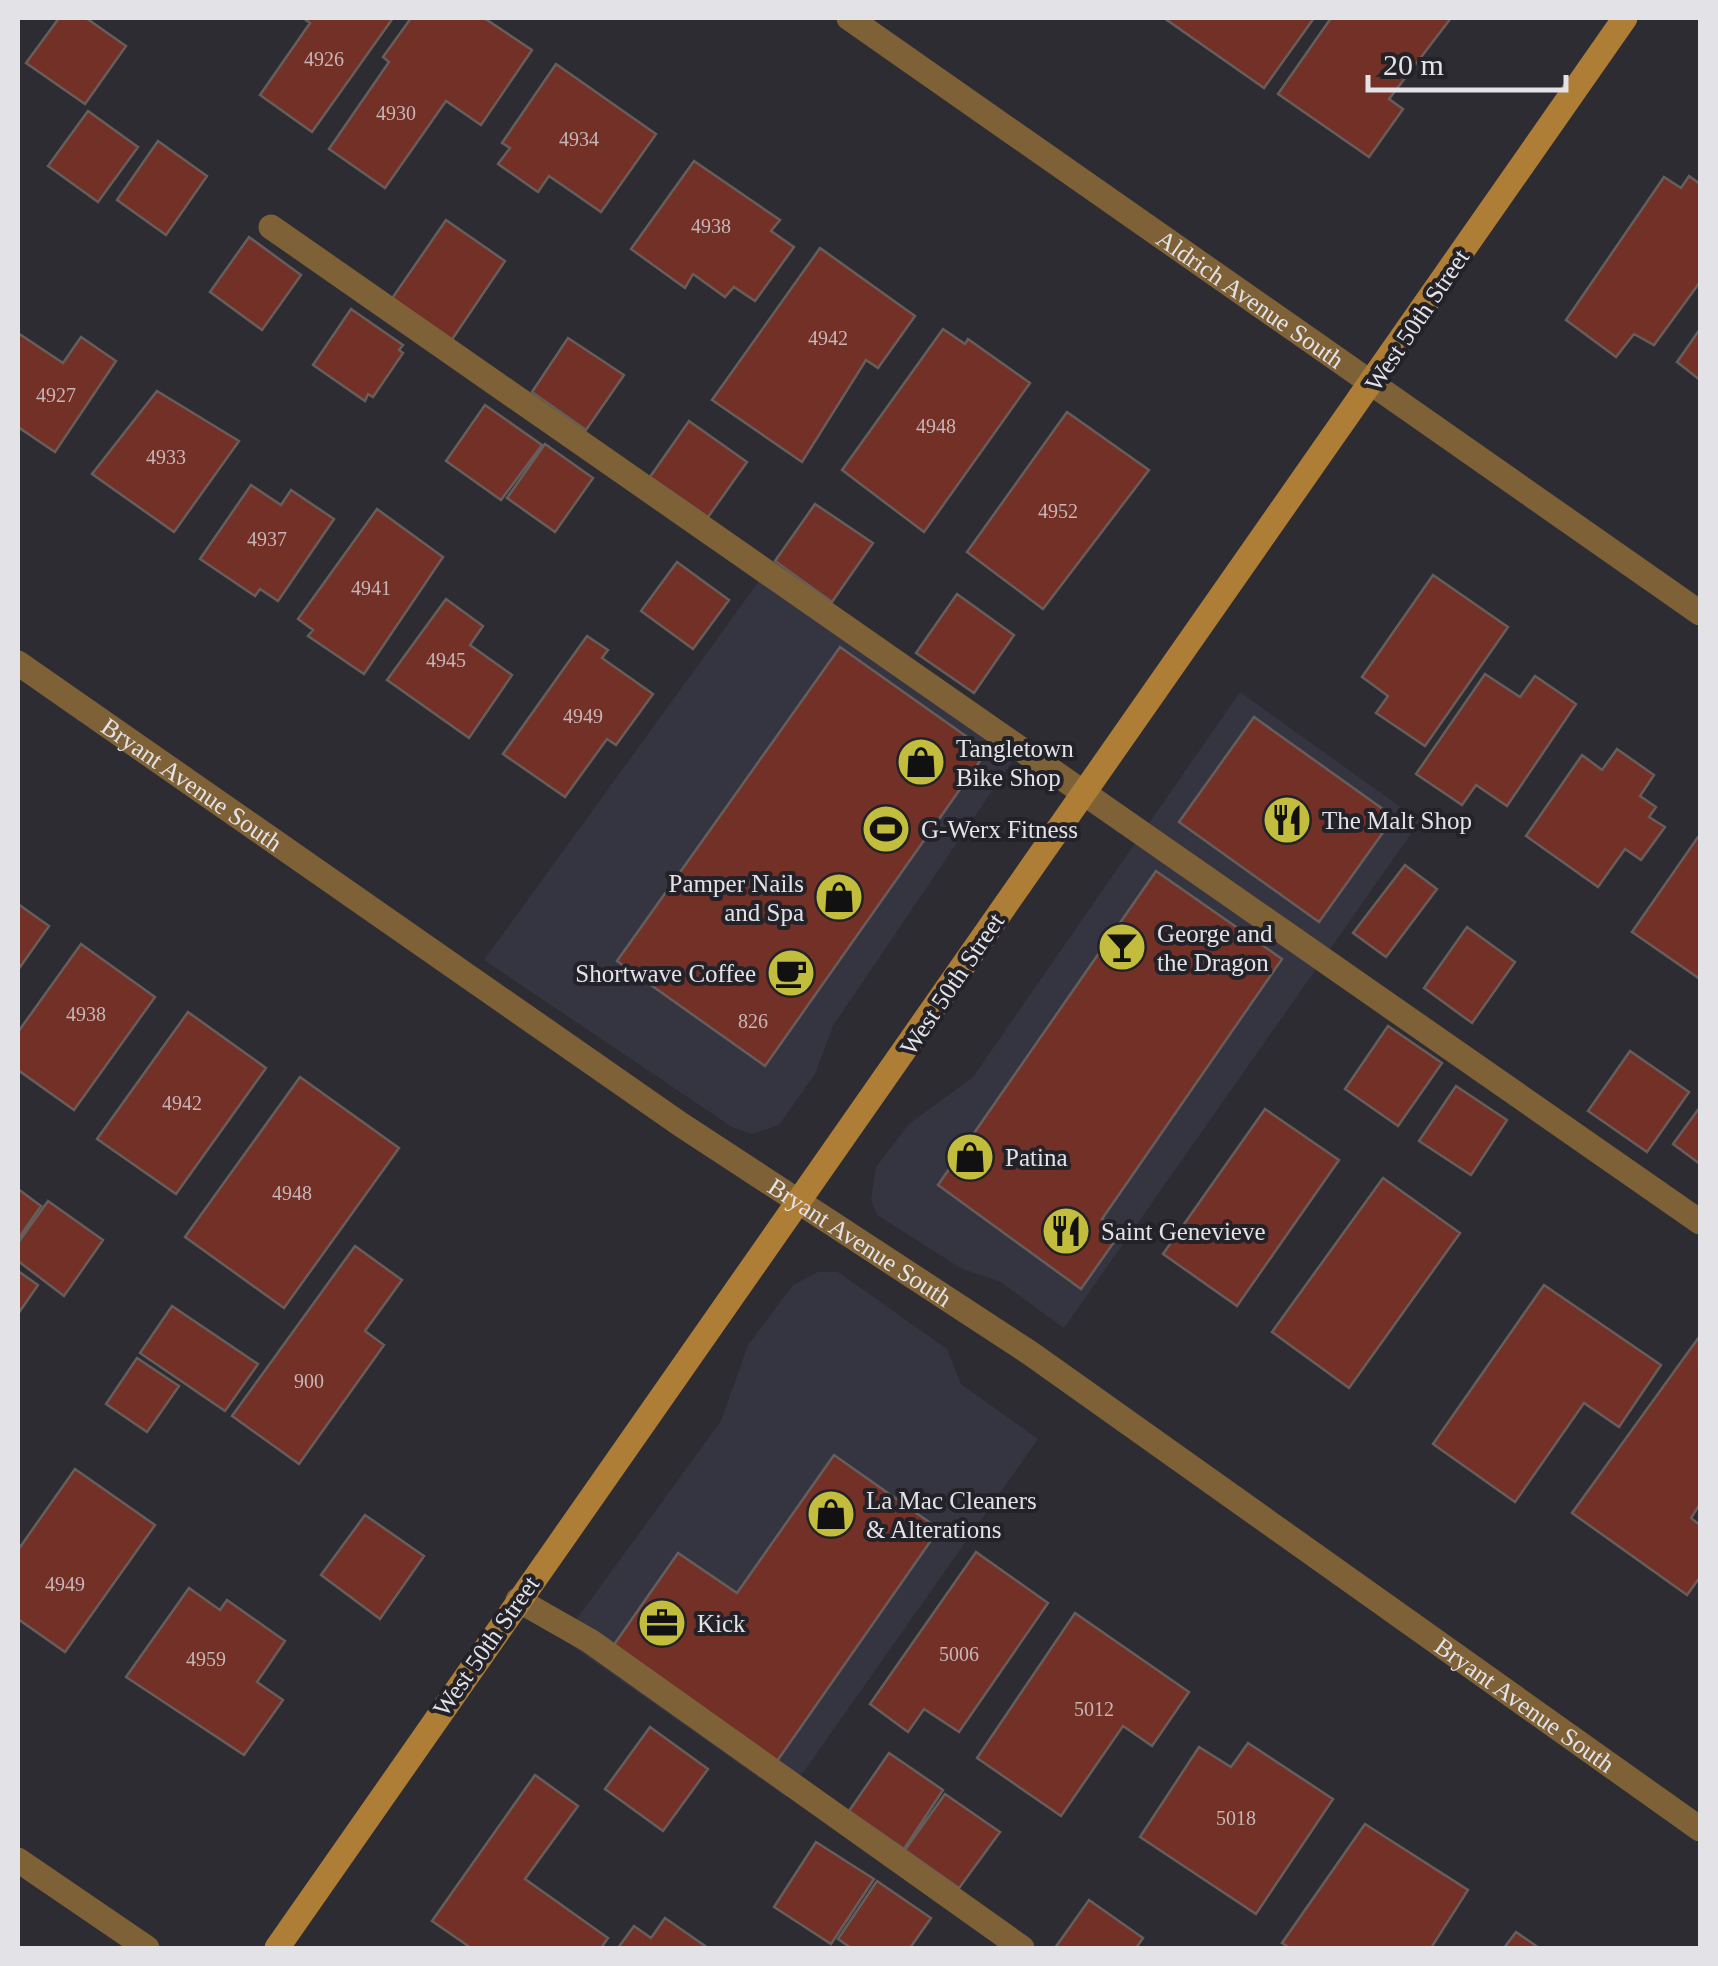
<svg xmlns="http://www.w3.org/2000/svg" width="1718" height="1966" font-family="'Times New Roman',serif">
	<rect width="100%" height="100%" fill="#2c2c32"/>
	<path fill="#353441" d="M762,577L1021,748L833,1026L815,1074L779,1125L752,1134L732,1127L484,960Z
		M1240,692L1420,821L1064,1328L999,1281L962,1269L877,1215L871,1200L876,1167L909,1124L973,1077Z
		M818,1272H838L947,1349L961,1384L1038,1439L786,1797L562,1639L721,1421L748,1345L793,1285Z"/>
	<path fill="#723026" stroke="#675e5c" stroke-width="2.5" d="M59,18H86L126,46L85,104L26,63Z
		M303,18H393L312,132L260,95L310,23Z
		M411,18H484L532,50L481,125L446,101L385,188L329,149L389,62L383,57Z
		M1164,18H1314L1264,88Z
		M1331,18H1451L1389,99L1403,109L1369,157L1278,94Z
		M556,64L656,134L601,212L549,176L538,192L498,164L510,148L502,143Z
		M88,111L138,147L98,202L48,166Z
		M158,141L207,176L166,235L117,200Z
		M694,161L780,220L771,231L794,247L755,301L734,287L725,297L693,274L685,288L631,249Z
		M1689,176L1700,184V282L1654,345L1634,334L1616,357L1566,320L1664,177L1681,188Z
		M446,220L505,261L451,341L391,300Z
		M249,237L301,275L262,330L210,292Z
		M820,248L915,316L878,368L866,360L802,462L712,400Z
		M351,309L403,345L399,350L403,353L373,397L368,394L365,401L313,365Z
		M943,329L965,344L968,339L1030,383L924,532L842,470Z
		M1700,329V380L1677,362Z
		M18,333L63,363L81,337L116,361L55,452L18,427Z
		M568,338L624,375L586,430L532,392Z
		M157,391L239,441L174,532L92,474Z
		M485,405L542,445L501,500L446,461Z
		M1067,412L1149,470L1043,609L967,552Z
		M689,421L747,462L708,517L650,477Z
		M545,444L593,478L555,532L507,498Z
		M251,485L281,505L291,490L334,519L278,601L260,589L255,596L200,559Z
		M815,504L873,543L832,602L775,561Z
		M377,509L443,557L364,674L308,636L313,630L298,619Z
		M677,562L729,600L693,649L641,611Z
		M1433,575L1508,627L1425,746L1376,713L1388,696L1362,677Z
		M957,594L1014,635L974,693L916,653Z
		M446,599L483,626L470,645L512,675L469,738L387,680Z
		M587,636L608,650L602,658L653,694L616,745L607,739L565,797L503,754Z
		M840,647L987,751L765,1066L617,961Z
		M1485,674L1520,697L1535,676L1576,704L1507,806L1476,785L1462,805L1416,774Z
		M1254,717L1394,817L1319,922L1179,822Z
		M1617,749L1654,775L1640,796L1656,807L1649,817L1665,827L1641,860L1625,849L1598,887L1526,836L1582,755L1602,770Z
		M1698,837L1700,838V979L1632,932Z
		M1405,865L1437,889L1386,957L1353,933Z
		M1156,871L1282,959L1102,1219L1121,1232L1081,1289L938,1185Z
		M18,904L49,926L18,970Z
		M1467,927L1515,962L1472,1023L1424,988Z
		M81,944L155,997L74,1110L18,1070V1032Z
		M188,1012L266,1068L176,1194L97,1139Z
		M1388,1026L1442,1063L1398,1126L1345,1089Z
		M1630,1051L1689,1092L1647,1152L1588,1111Z
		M300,1077L399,1148L284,1308L185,1237Z
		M1456,1086L1507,1120L1471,1175L1419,1141Z
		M1700,1107V1164L1673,1144Z
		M1265,1109L1339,1160L1237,1306L1163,1254Z
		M1383,1178L1460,1233L1349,1388L1272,1332Z
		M18,1189L41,1206L18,1239Z
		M48,1201L103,1240L64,1296L18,1261V1243Z
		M355,1246L402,1280L365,1331L384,1345L299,1464L232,1416Z
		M18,1271L38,1285L18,1314Z
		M1544,1285L1661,1365L1619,1427L1584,1403L1515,1502L1433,1444Z
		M172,1306L258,1364L225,1411L140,1353Z
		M1699,1337L1700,1504L1691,1518L1700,1525V1577L1687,1595L1572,1513Z
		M137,1358L179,1386L147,1432L106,1404Z
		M834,1455L939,1529L775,1764L611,1649L678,1553L737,1593Z
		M75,1469L155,1525L65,1652L18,1619V1550Z
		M365,1515L424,1556L380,1619L321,1575Z
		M976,1552L1048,1603L959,1732L924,1709L908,1732L870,1704Z
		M189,1588L220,1610L227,1600L285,1641L257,1682L283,1700L244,1755L126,1677Z
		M1075,1613L1189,1692L1152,1746L1123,1726L1061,1816L977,1758Z
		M650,1727L708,1769L663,1831L605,1789Z
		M1248,1743L1333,1799L1256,1914L1140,1837L1199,1747L1231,1767Z
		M889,1753L943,1790L904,1849L849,1811Z
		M535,1775L578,1806L525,1879L608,1938L601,1948H471L432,1921Z
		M945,1794L1000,1832L959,1888L905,1850Z
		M1365,1824L1468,1890L1431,1948H1290L1282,1943Z
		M816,1842L874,1879L831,1944L774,1907Z
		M877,1881L931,1918L910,1948H851L838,1939Z
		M1089,1900L1143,1938L1136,1948H1055Z
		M665,1918L708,1948H618L634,1926L651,1938Z
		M1516,1932L1539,1948H1504Z"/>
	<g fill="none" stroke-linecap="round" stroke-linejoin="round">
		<path stroke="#7f6137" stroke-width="25" d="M271,227L1700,1222
			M518,1600L590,1641L1022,1948"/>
		<g stroke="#7f6137" stroke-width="25">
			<path id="s1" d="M849,18L1700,613"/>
			<path id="s2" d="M18,663L680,1124L1030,1353L1700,1829"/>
			<path d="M18,1860L147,1948"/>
		</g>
		<path stroke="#ae7d36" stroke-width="25" d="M277,1948L1625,18"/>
	</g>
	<defs>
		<g id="shop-disc" transform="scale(2.5)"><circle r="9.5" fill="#c3bd3e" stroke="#222228"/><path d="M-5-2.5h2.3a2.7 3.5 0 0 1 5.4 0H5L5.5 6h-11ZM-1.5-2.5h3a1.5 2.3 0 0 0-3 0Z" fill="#111"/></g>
		<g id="restaurant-disc" transform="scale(2.5)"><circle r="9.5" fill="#c3bd3e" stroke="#222228"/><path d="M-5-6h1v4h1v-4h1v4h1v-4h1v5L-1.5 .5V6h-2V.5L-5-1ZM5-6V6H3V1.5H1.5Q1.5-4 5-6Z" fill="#111"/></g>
		<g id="stadium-disc" transform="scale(2.5)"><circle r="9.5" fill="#c3bd3e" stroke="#222228"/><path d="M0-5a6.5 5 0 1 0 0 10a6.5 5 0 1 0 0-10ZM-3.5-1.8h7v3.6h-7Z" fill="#111"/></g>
		<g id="bar-disc" transform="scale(2.5)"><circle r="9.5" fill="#c3bd3e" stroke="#222228"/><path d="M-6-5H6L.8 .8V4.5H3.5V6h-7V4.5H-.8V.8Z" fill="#111"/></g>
		<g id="cafe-disc" transform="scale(2.5)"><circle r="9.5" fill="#c3bd3e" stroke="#222228"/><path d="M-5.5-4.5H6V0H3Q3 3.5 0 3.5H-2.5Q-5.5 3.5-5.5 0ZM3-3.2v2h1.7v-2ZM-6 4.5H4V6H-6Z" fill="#111"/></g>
		<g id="office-disc" transform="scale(2.5)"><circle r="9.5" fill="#c3bd3e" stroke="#222228"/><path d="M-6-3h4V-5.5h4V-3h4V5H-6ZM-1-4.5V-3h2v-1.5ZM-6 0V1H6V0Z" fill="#111"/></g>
	</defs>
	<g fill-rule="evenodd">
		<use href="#shop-disc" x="921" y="762"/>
		<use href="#restaurant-disc" x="1287" y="820"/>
		<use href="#stadium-disc" x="886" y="829"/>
		<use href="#shop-disc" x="839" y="897"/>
		<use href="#bar-disc" x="1122" y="947"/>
		<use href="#cafe-disc" x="791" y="973"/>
		<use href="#shop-disc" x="970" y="1157"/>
		<use href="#restaurant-disc" x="1066" y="1231"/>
		<use href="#shop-disc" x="831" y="1514"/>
		<use href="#office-disc" x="662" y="1623"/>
	</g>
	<g text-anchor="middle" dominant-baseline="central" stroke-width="8" stroke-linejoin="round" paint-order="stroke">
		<g font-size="20" fill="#c6b6b7">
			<text x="324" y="59">4926</text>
			<text x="396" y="113">4930</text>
			<text x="579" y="139">4934</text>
			<text x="711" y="226">4938</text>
			<text x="828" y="338">4942</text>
			<text x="56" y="395">4927</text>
			<text x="936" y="426">4948</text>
			<text x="166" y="457">4933</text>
			<text x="1058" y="511">4952</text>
			<text x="267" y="539">4937</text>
			<text x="371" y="588">4941</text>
			<text x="446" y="660">4945</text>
			<text x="583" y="716">4949</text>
			<text x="86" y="1014">4938</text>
			<text x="753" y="1021">826</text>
			<text x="182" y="1103">4942</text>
			<text x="292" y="1193">4948</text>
			<text x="309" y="1381">900</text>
			<text x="65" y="1584">4949</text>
			<text x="959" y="1654">5006</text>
			<text x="206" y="1659">4959</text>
			<text x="1094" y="1709">5012</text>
			<text x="1236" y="1818">5018</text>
		</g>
		<g font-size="25" fill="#e2e2e7" stroke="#222228">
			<text stroke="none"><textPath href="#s1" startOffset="490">Aldrich Avenue South</textPath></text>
			<text transform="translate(1417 320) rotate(-56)">West 50th Street</text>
			<text stroke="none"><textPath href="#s2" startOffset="212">Bryant Avenue South</textPath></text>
			<text transform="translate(952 984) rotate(-56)">West 50th Street</text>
			<text stroke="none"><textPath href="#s2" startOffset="1022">Bryant Avenue South</textPath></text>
			<text transform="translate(486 1646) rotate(-55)">West 50th Street</text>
			<text stroke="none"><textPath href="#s2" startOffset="1832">Bryant Avenue South</textPath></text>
		</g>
		<g font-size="25" fill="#e2e2e7" stroke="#222228" text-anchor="start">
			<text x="956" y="748">Tangletown<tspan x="956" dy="29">Bike Shop</tspan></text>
			<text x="1322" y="820">The Malt Shop</text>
			<text x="921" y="829">G-Werx Fitness</text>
			<text x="804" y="883" text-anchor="end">Pamper Nails<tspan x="804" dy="29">and Spa</tspan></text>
			<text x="1157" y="933">George and<tspan x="1157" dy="29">the Dragon</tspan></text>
			<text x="756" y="973" text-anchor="end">Shortwave Coffee</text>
			<text x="1005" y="1157">Patina</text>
			<text x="1101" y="1231">Saint Genevieve</text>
			<text x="866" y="1500">La Mac Cleaners<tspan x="866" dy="29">&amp; Alterations</tspan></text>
			<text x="697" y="1623">Kick</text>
		</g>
	</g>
	<rect width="1718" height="1966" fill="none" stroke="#e2e2e7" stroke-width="40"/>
	<path d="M1368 75v15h198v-15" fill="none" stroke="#e2e2e7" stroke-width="5"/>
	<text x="1383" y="75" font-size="30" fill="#e2e2e7" stroke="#222228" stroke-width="8" paint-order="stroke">20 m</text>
</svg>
